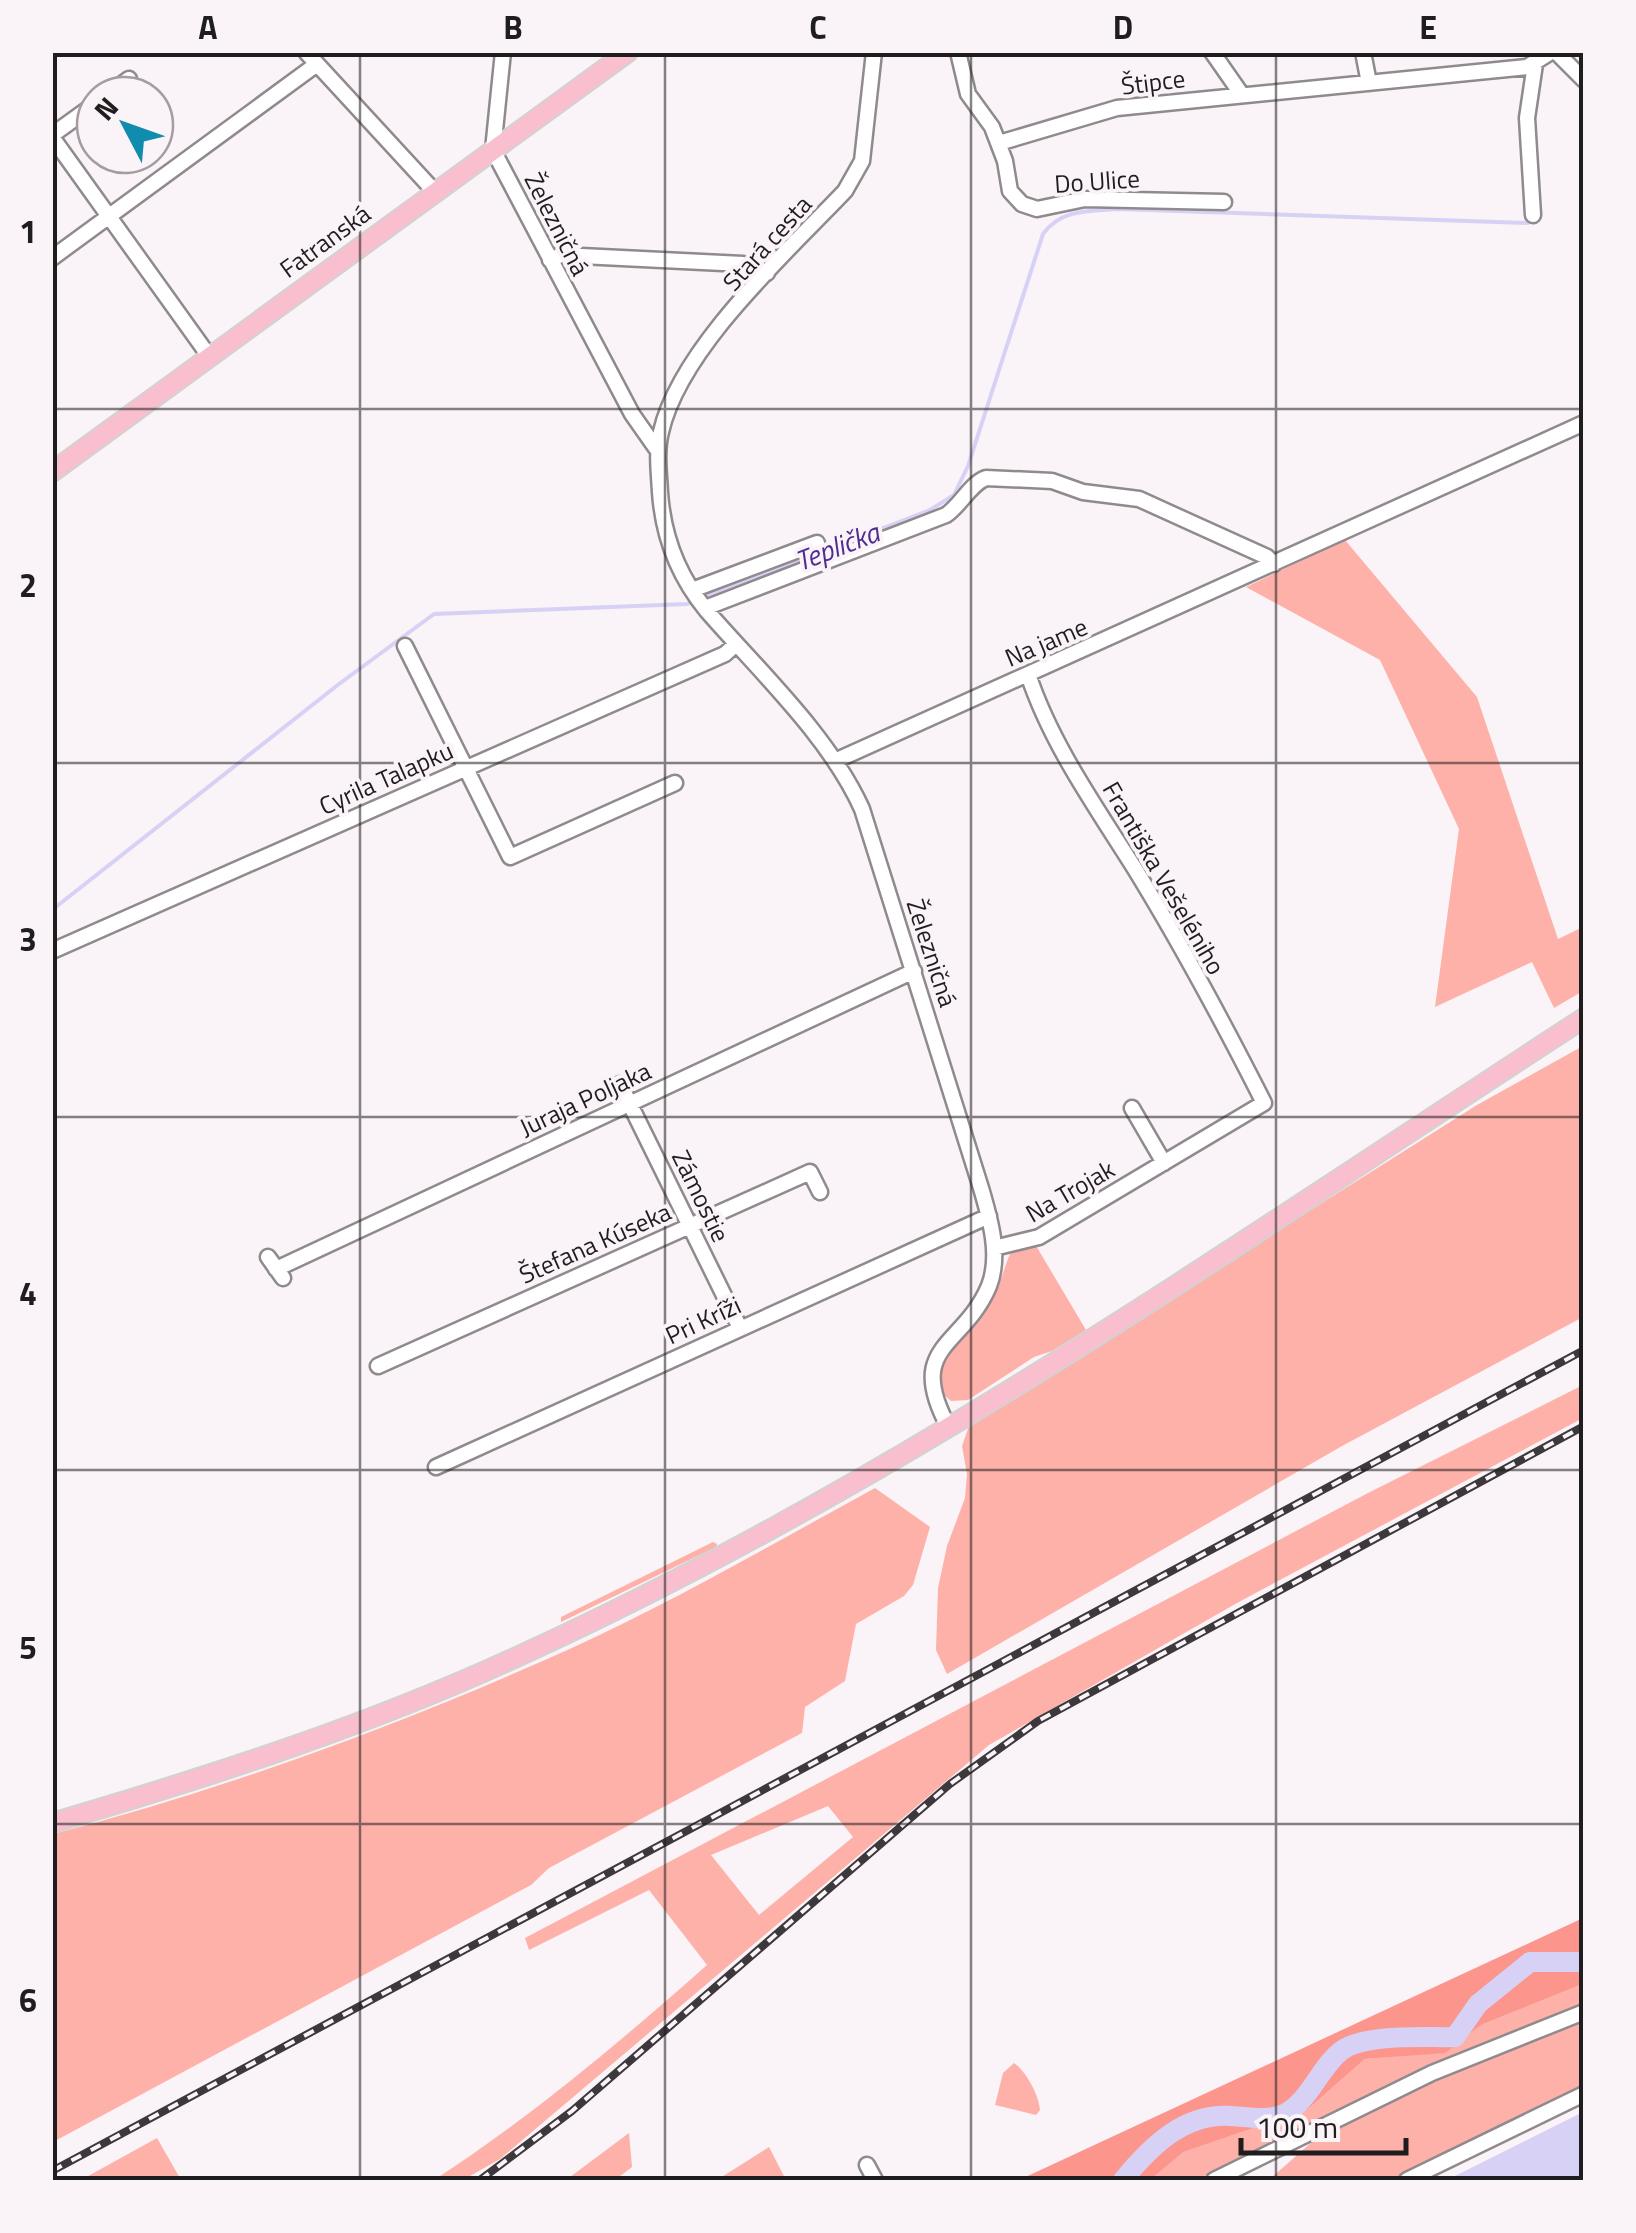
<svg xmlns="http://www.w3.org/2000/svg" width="1636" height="2233" font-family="'Titillium Web',sans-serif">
	<rect width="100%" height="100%" fill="#faf3f7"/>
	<path fill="#feb1a8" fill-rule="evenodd" d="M1345,540L1477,697L1558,939L1583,927V991L1554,1008L1532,962L1435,1007L1459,829L1380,660L1246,587Z
		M1583,1046V1317L1342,1446L947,1674L936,1650L938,1588L947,1546L965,1498L967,1474L962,1446L969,1426L1477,1105Z
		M1035,1244L1086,1330L1052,1351L1034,1357L968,1400L951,1401L943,1394C932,1353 967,1335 988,1306C999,1291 1003,1270 1010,1254Z
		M1583,1385V1418L1237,1603L989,1745L500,2159L463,2180H434C531,2117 620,2042 707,1965L649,1890L529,1950L525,1938L1368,1493ZM828,1806L853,1837L759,1915L711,1855Z
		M875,1488L930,1527L913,1585L904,1596L856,1624L845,1681L805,1707L802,1733L549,1868L531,1885L53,2142V1834C218,1791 381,1732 538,1663C652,1614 765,1548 875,1488Z
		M713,1542L717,1544L716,1547L561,1622V1617Z
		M1583,1984V2086L1391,2180H1269L1313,2141L1434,2063L1196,2180H1150L1182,2152L1307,2110L1365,2059L1445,2052L1481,2025Z
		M1014,2063C1026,2071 1039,2095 1040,2110L1036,2115L995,2105L1003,2073Z
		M629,2133L632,2167L615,2180H566Z
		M157,2138L181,2180H81Z
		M769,2147L786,2180H717Z"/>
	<path fill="#fc968c" d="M1583,1918V1984L1481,2025L1445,2053L1365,2059L1307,2110L1183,2152L1150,2180H1019Z"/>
	<path fill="#d7d1f6" d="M1583,2112V2180H1447Z"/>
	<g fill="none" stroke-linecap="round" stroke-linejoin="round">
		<path stroke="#d7d1f6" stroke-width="4" d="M52,910L339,684L434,614L687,604L930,510L954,495L968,466L1043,234C1061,209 1089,211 1117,209L1528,223"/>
		<path stroke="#d7d1f6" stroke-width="20" d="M1123,2180C1151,2146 1184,2113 1231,2116C1247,2117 1269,2121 1284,2114C1309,2102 1320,2067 1341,2051C1365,2033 1425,2038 1455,2037L1478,2004L1530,1962H1584"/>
		<g stroke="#908a8e" stroke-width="19">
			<path id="minor" d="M306,52L435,192
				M503,52L493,150L632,414L658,451
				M874,52L862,161L845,191C787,252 680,348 661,432C656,452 659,472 660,492C663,537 679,577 707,611C760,672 829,736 862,809L981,1188C990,1219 1001,1255 989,1286C963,1348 904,1345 949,1428
				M958,52L968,94L992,127L1005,161L1010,191L1022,204L1037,209L1085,199L1224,202
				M1212,52L1242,95
				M1363,52L1369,83
				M1556,52L1584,80
				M107,95L129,79
				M52,135L95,104
				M52,137L209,356
				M999,143L1117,108L1527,67L1551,52
				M1533,215L1527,118L1535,64
				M52,258L317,64
				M550,260L561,255L743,264L767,273
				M692,590L817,543
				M705,608L946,515C961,505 970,484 986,478L1052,481L1083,492L1139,499L1267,557L1274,564
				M405,646L510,857L675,783
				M835,761L1584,423
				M52,951L725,654L736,644
				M620,1084L740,1328
				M1132,1108L1164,1163
				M994,1248L1039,1237L1264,1103C1224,1024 1181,944 1135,869C1096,807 1051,744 1028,674
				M268,1257L283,1278
				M276,1269L914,971
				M378,1366L810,1172L820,1192
				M436,1467L989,1216
				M867,2165L875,2180
				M1214,2180L1432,2073L1584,2012
				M1407,2180L1584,2094"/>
		</g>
		<g stroke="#d2d2d2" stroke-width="22">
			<path id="major" d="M52,472L628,52
				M52,1823C198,1780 342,1734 481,1673C874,1500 1225,1251 1584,1018"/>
		</g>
		<use href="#minor" stroke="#fff" stroke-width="14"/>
		<use href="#major" stroke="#f9bfce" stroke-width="18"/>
		<g stroke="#3c383b" stroke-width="8">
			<path id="rail" d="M52,2171L1584,1350
				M480,2180L572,2111L950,1784L1038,1721L1584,1426"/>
		</g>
		<use href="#rail" stroke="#faf3f7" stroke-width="4" stroke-dasharray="11" stroke-linecap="butt"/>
	</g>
	<path fill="none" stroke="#201d1f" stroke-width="2.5" stroke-opacity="0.55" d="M360,52V2180M665,52V2180M971,52V2180M1276,52V2180M52,409H1584M52,763H1584M52,1117H1584M52,1470H1584M52,1824H1584"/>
	<g text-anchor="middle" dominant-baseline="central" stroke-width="8" stroke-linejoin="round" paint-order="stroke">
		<g font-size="25" fill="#201d1f" stroke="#faf3f7">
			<text transform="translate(1153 82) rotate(-7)">Štipce</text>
			<text transform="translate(1097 181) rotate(-4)">Do Ulice</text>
			<text transform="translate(557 224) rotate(63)">Železničná</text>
			<text transform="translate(325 241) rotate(-36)">Fatranská</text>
			<text transform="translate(767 243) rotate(-48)">Stará cesta</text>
			<text transform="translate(1046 642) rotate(-23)">Na jame</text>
			<text transform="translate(386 778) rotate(-24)">Cyrila Talapku</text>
			<text transform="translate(1164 878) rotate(60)">Františka Vešeléniho</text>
			<text transform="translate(932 953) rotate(72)">Železničná</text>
			<text transform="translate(585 1099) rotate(-25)">Juraja Poljaka</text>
			<text transform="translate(1070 1191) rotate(-30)">Na Trojak</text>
			<text transform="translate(701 1196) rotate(64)">Zámostie</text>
			<text transform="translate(595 1243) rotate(-24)">Štefana Kúseka</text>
			<text transform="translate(703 1320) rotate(-25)">Pri Kríži</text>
		</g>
		<g font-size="28" font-style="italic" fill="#4d2d91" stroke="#faf3f7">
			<text transform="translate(837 546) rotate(-21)">Teplička</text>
		</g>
	</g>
	<rect width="1636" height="2233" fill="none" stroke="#faf3f7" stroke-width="110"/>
	<g transform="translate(125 125) rotate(311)"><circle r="48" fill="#faf3f7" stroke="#a39da1" stroke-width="2.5"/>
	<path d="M0-8L18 38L0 25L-18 38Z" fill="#108cae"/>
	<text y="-15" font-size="28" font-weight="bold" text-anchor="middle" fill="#201d1f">N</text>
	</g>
	<path d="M1241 2138v15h165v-15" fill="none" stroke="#201d1f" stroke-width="5"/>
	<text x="1256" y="2138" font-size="30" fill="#201d1f" stroke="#faf3f7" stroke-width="8" paint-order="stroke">100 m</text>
	<rect x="55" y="55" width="1526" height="2123" fill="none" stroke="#201d1f" stroke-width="4"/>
	<g font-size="32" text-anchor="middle" font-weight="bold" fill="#201d1f">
		<text x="208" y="39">A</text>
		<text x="513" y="39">B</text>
		<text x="818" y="39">C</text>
		<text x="1123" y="39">D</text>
		<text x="1428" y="39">E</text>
		<text x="28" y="243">1</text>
		<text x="28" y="597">2</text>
		<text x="28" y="951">3</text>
		<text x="28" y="1305">4</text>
		<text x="28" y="1659">5</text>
		<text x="28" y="2012">6</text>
	</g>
</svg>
